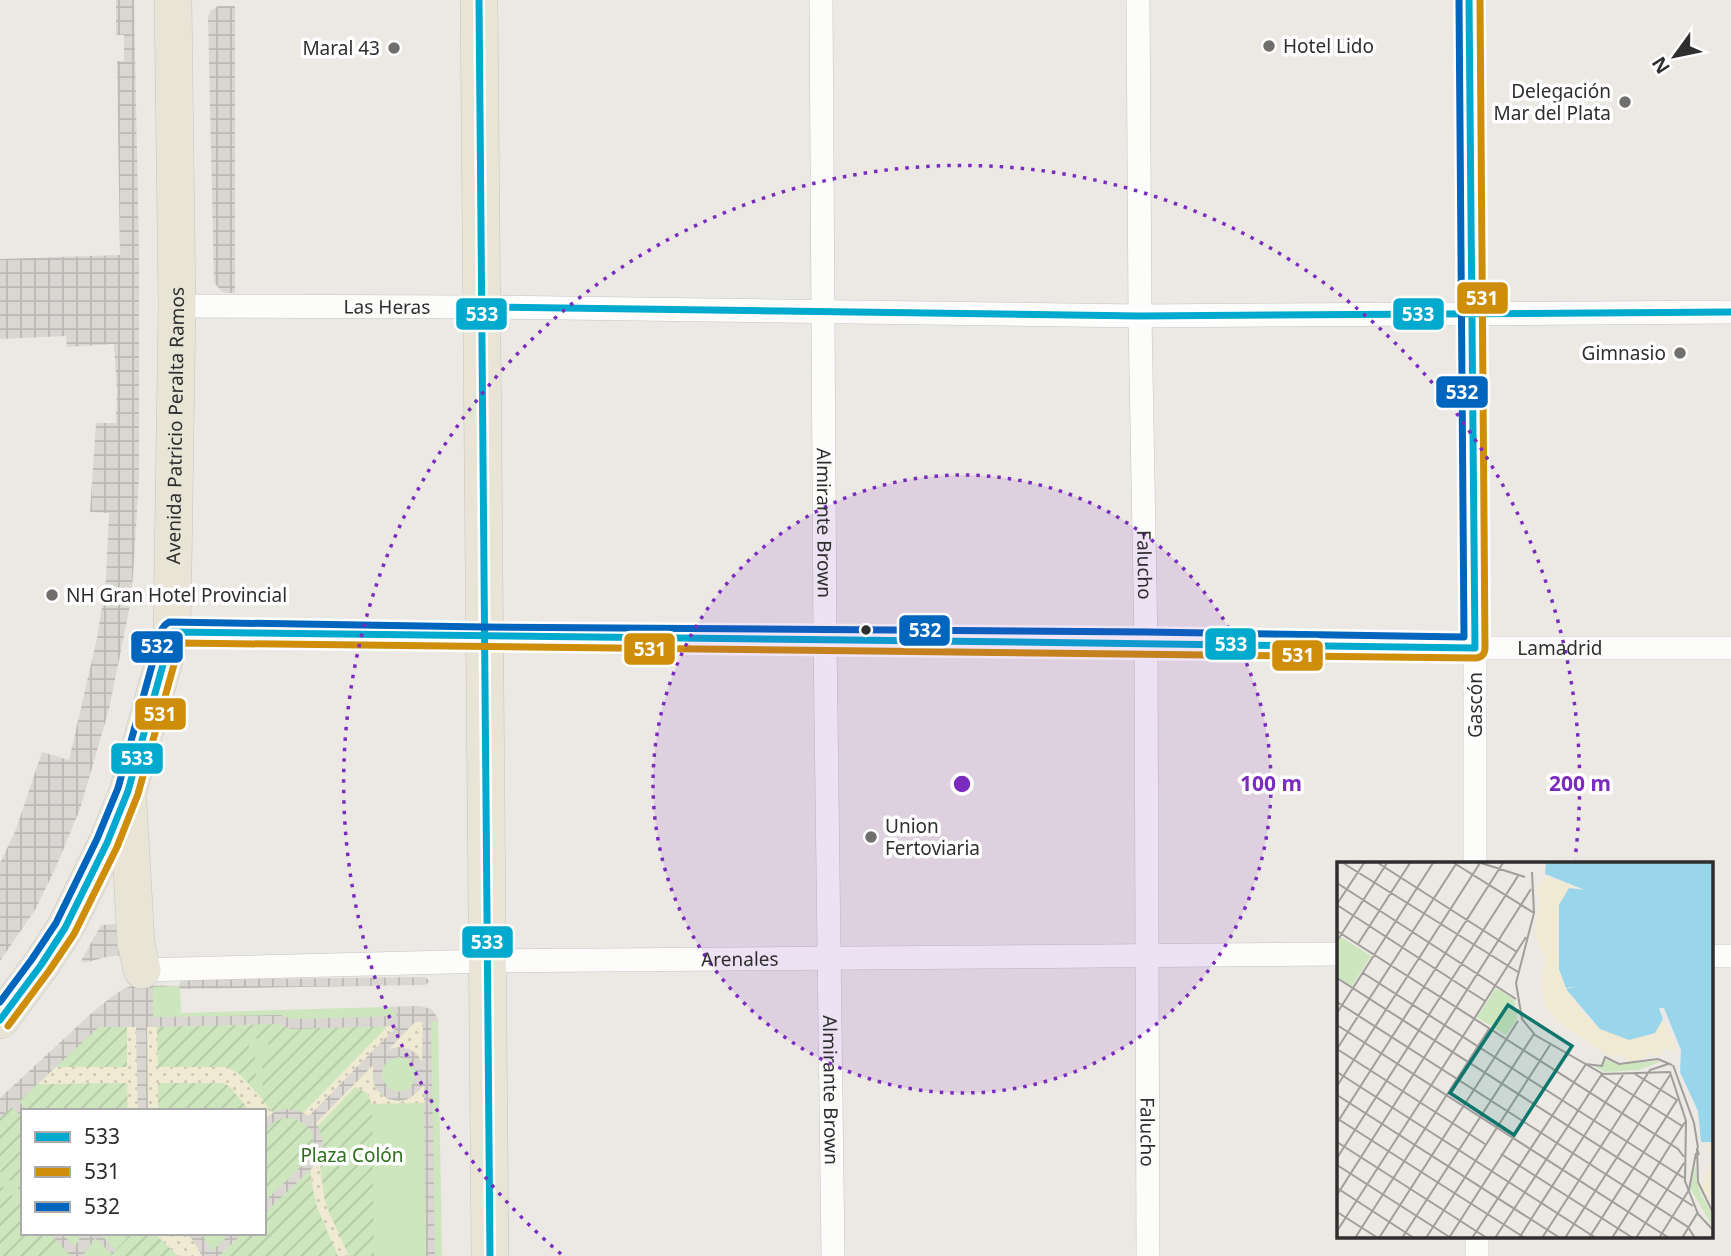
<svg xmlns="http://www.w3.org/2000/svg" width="1731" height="1256" font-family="'Noto Sans',sans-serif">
	<defs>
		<pattern id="sand-dots" width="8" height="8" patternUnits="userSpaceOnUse" patternTransform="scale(1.75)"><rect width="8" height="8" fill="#f0ead3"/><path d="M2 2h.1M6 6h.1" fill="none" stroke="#cec9b5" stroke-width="1.8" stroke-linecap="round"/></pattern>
		<pattern id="garden-furrows" width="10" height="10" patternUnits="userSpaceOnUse" patternTransform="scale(1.75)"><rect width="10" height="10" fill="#cee6be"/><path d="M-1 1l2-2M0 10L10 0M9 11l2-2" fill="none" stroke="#b1c6a4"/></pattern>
		<pattern id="plaza-grid" width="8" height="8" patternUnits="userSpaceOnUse" patternTransform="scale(1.75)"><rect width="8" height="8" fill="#dad6d2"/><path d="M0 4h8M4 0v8" fill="none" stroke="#bbb8b5"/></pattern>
	</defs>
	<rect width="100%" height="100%" fill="#ece8e4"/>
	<path fill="#cee6be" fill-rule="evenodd" d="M136,985L180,986L181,1013L418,1006C428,1007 436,1010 438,1021L442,1256H0V1098L109,999L125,988ZM23,1111H264V1233H23Z"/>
	<path fill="url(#sand-dots)" d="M415,1022H423V1064C416,1051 402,1046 387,1050Z
		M384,1026H398L309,1117L303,1113L386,1028Z
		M127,1027H136L138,1111H128L38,1084L56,1067H127Z
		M147,1027H157L158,1067H224C244,1071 260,1098 273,1113L264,1119V1111H250L228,1085L221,1083H158V1111H148Z
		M375,1063C374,1068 373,1075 373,1080C375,1095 394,1105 408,1099C414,1096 419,1089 424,1084V1103L372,1104L367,1093L355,1088L318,1126L315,1123Z
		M321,1155C317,1192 336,1222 349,1256H338L317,1207L310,1174L311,1170Z
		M158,1233H186L193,1240L202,1256H178L159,1238Z"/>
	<path fill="url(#garden-furrows)" d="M278,1024L291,1029L384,1026V1028L303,1112V1113L287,1109L273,1113L263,1100L262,1055L269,1054L268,1038L249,1039V1055H255L256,1092L239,1073L228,1067H158L157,1027Z
		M99,1027H127V1067H56Z
		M127,1083L128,1111H28L19,1101L38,1084Z
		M158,1083H223L230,1087L250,1111H158Z
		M355,1087L367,1093L372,1104L374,1256H349L329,1212L324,1197L320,1163L323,1143L318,1126Z
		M12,1107L23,1118V1194L0,1171V1118Z
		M289,1118C312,1122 321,1144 306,1162L264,1202V1130C272,1124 278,1118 289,1118Z
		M311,1170C310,1201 326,1229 338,1256H229L227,1249L243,1233H264V1214Z
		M0,1184L23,1207V1233H49L60,1244L56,1256H0Z
		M128,1233H158L159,1238L178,1256H110L127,1238Z"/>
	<path fill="url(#plaza-grid)" fill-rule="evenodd" d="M116,0H134L139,254V477L133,577L129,611L109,709L80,809L56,867L35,910L0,961V863L15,832L42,752L69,760L97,638L106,580L109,513L90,512L96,423H116L117,391L114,344L67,347L66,336L0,339V259L120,255L117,61H124V35H116Z
		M218,6H235V293H226L221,291L214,282L208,16L211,11Z
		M120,924L123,955L106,957L84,963L81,961L101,925Z
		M425,977L430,981L425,985L180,989L179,986L153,987V1015L154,1017L280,1015L293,1019L397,1016L391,1007L418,1006L431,1009L437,1017L438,1021L431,1022L435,1256H426L424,1086L410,1098L401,1101L388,1099L377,1090L373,1082V1065L316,1123L320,1131L323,1143L321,1155L315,1165L264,1214V1202L309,1159L314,1144L311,1132L307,1126L300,1121L293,1118L281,1119L274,1122L264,1130V1119L276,1111L287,1109L299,1111L309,1116L397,1026L291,1029L278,1024L147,1027L148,1111H138L136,1027H99L19,1101L28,1111H23V1118L12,1107L0,1118V1098L94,1011L109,999L125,988L136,985L179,986L180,982L182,980ZM415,1022H423L422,1062L417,1054L409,1049L399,1047L389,1049ZM398,1057L403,1058L411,1062L416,1072L413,1084L407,1090L397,1092L389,1088L382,1079V1072L385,1064L392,1059Z
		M49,1233H61L75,1246L83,1233H99L116,1250L112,1254L95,1238L83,1256H71Z
		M186,1233H201L212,1251L231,1233H243L219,1256H202L193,1240Z"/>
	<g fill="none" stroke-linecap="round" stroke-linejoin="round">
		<g stroke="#c5c4c5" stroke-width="24">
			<g id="minor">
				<path id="s1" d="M821,0L825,639L833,1256"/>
				<path id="s2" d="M1138,0L1140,316L1146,642L1148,1256"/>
				<path d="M1469,0L1475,648V864"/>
				<path id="s3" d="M177,306L481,307L1140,316L1731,312"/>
				<path id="s4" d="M172,632L484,637L1146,642L1475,648H1731"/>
				<path d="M1712,956H1731"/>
				<path id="s5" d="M142,970L487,961L1339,954"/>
				<path d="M1477,1237V1256"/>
			</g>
		</g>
		<g stroke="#c6c5c4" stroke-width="38">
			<g id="primary">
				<path d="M479,0L490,1256"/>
				<path d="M128,802L136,943L142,970"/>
				<path id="s6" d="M0,1020L41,965L65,928L107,843L128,791L172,632L177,306L173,0"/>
			</g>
		</g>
		<use href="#minor" stroke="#fcfcfb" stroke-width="23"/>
		<use href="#primary" stroke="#e8e4d6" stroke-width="37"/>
		<g stroke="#fff" stroke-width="12">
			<path id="bus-1" d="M479,0L490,1256
				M481,307L1140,316L1731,312
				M0,1020L41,965L65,928L107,843L128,791L172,632C606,639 1041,640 1475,648L1469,0"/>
		</g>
		<g stroke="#fff" stroke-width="12">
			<path id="bus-2" d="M8,1026L49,971L74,934L117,847L138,794L180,643C612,650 1043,651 1475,658C1481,658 1485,654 1485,648L1480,0"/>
		</g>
		<g stroke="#fff" stroke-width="12">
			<path id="bus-3" d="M0,1002L32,959L56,923L97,839L118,788L162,629L165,625L169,622L484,627L1146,632L1464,637L1459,0"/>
		</g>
		<use href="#bus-1" stroke="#00a9ce" stroke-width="7"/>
		<use href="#bus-2" stroke="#cf8e09" stroke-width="7"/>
		<use href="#bus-3" stroke="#0065bd" stroke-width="7"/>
	</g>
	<circle cx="962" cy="784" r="309" fill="#7b2cbf" fill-opacity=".12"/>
	<g fill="none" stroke="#7b2cbf" stroke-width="3.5" stroke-dasharray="3.5 7">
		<circle cx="962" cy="784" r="309"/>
		<path d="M561 1254A618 618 0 1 1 1575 859"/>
	</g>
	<g fill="#706f6e" stroke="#fff" stroke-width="2.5">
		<circle cx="1269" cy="46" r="7"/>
		<circle cx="394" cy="48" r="7"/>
		<circle cx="1625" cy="102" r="7"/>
		<circle cx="1680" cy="353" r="7"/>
		<circle cx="52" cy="595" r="7"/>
		<circle cx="871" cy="837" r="7"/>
	</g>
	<circle fill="#2e2e2e" stroke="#fff" stroke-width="2.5" cx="866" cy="630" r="6"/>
	<g text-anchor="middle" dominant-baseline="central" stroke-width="7" stroke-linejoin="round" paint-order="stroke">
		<g font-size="19" fill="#2e2e2e" stroke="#fff" text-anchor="start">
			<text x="1283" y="46">Hotel Lido</text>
			<text x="380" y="48" text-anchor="end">Maral 43</text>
			<text x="1611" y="91" text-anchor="end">Delegación<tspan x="1611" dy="22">Mar del Plata</tspan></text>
			<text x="1666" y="353" text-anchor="end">Gimnasio</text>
			<text x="66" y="595">NH Gran Hotel Provincial</text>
			<text x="885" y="826">Union<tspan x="885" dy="22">Fertoviaria</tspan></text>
		</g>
		<g font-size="19" fill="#2e2e2e" stroke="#fff">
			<text stroke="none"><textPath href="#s3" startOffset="210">Las Heras</textPath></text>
			<text stroke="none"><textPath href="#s6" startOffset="635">Avenida Patricio Peralta Ramos</textPath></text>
			<text stroke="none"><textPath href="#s1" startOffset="523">Almirante Brown</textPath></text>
			<text stroke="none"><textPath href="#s2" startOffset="565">Falucho</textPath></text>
			<text stroke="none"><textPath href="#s4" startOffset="1388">Lamadrid</textPath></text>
			<text transform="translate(1475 705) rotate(-90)">Gascón</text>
			<text stroke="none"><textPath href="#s5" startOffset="598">Arenales</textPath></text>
			<text stroke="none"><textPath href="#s1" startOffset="1090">Almirante Brown</textPath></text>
			<text stroke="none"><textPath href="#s2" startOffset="1132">Falucho</textPath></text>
		</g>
		<g font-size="19" fill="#2c6e1b" stroke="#fff">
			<text x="352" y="1155">Plaza Colón</text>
		</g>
	</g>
	<g transform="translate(1337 862)">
		<rect width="376" height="376" fill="#ece8e4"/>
		<path d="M4,75L34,94L14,125L0,115V81ZM159,126L177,137L180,158L169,173L140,155ZM267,197L281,202L325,199L302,208L268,210L253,202L262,204ZM359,305L362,328L376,355V365L353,326L354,308Z" fill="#cee6be"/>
		<path d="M208,14L236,24L222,43L220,85L225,117L244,149L239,154L244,149L263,167L313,175L326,157L341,190L327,186L325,193L317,194L312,189L310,195L292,201L283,192L274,196L222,160L209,146L204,121L209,97L197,71L203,43L200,28ZM369,282L376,283L377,344L376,345L365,324L375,295Z" fill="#f0ead3"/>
		<path d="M209,1H376V280H364L361,249L343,210L344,188L327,146H322L326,157L318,171L292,178L263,167L229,127L240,124L229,126L222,107V43L232,26L248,28L208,12Z" fill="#99d6ec"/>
		<path fill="none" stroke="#a09e9b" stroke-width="2" d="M6,1L181,110M41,1L180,90M117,1L197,51M144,1L188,15M195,10L197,51L179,121L185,157L198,173L266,212L333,210L349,259L348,319L361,352L377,369M0,21L179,137M0,42L27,1M0,43L148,139M0,69L341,287L347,295M0,79L50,1M21,82L73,1M26,111L347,316M0,116L356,344M0,140L351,365L358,376M0,151L96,1M137,157L189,75M0,163L332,376M0,187L119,2M0,187L148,282M336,203L357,261L361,286M0,210L259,376M264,213L345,264M0,224L143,1M0,233L223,376M1,257L188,376M0,261L166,1M0,280L150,376M164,292L296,376M362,293L360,286L361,320L377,353M0,296L181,14M0,303L114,376M0,326L77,376M0,333L194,27M0,350L41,376M0,369L137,157M18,376L152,167M42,376L181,159M65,376L197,172M89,376L213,183M112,376L229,193M135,376L249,202L265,204L268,195L282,202L321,197L335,203M158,376L265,212M182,376L286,213M205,376L313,208L331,202M228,376L333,213M252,376L340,238L298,212M275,376L348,260M299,376L347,301M322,376L352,328L359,291M345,376L361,350"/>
		<path fill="#0f766e" fill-opacity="0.15" stroke="#0f766e" stroke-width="3.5" d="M171,143L235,184L177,273L113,231Z"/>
		<rect width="376" height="376" fill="none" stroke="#2e2e2e" stroke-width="3.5"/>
	</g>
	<circle cx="962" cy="784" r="10" fill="#7b2cbf" stroke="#fff" stroke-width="3.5"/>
	<g font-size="21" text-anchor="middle" font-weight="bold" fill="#7b2cbf" stroke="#fff" stroke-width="7" stroke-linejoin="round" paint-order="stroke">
		<text x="1271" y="791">100 m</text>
		<text x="1580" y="791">200 m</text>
	</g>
	<g stroke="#fff" stroke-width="2.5">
		<rect x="1456" y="281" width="53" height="34" rx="7" fill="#cf8e09"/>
		<rect x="455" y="297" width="53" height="34" rx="7" fill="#00a9ce"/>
		<rect x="1392" y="297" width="53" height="34" rx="7" fill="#00a9ce"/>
		<rect x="1435" y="375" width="54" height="34" rx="7" fill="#0065bd"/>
		<rect x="898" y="614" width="53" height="33" rx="7" fill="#0065bd"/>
		<rect x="1204" y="627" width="53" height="34" rx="7" fill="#00a9ce"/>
		<rect x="130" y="630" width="54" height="34" rx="7" fill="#0065bd"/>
		<rect x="623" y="632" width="53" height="34" rx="7" fill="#cf8e09"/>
		<rect x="1271" y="639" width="53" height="33" rx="7" fill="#cf8e09"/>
		<rect x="134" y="697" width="53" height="34" rx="7" fill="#cf8e09"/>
		<rect x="110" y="742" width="54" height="33" rx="7" fill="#00a9ce"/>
		<rect x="461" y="925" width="53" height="34" rx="7" fill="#00a9ce"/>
	</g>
	<g font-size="19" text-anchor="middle" font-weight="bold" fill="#fff">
		<text x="1482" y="305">531</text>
		<text x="482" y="321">533</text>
		<text x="1418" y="321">533</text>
		<text x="1462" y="399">532</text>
		<text x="925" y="637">532</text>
		<text x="1231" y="651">533</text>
		<text x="157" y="653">532</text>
		<text x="650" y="656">531</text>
		<text x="1298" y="662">531</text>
		<text x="160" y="721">531</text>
		<text x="137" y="765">533</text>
		<text x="487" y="949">533</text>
	</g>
	<rect x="21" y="1109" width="245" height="126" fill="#ffffff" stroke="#ababab" stroke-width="2"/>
	<rect x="35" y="1132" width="35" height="10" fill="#00a9ce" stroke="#ababab" stroke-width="2"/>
	<text x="84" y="1144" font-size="21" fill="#2e2e2e">533</text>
	<rect x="35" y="1167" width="35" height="10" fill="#cf8e09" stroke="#ababab" stroke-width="2"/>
	<text x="84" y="1179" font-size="21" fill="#2e2e2e">531</text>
	<rect x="35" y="1202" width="35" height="10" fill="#0065bd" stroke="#ababab" stroke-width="2"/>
	<text x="84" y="1214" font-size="21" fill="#2e2e2e">532</text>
	<g transform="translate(1675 56) rotate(237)" stroke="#ffffff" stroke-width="5" paint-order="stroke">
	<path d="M0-5L12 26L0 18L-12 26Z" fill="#2e2e2e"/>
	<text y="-10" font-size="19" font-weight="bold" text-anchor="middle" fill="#2e2e2e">N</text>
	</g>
</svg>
